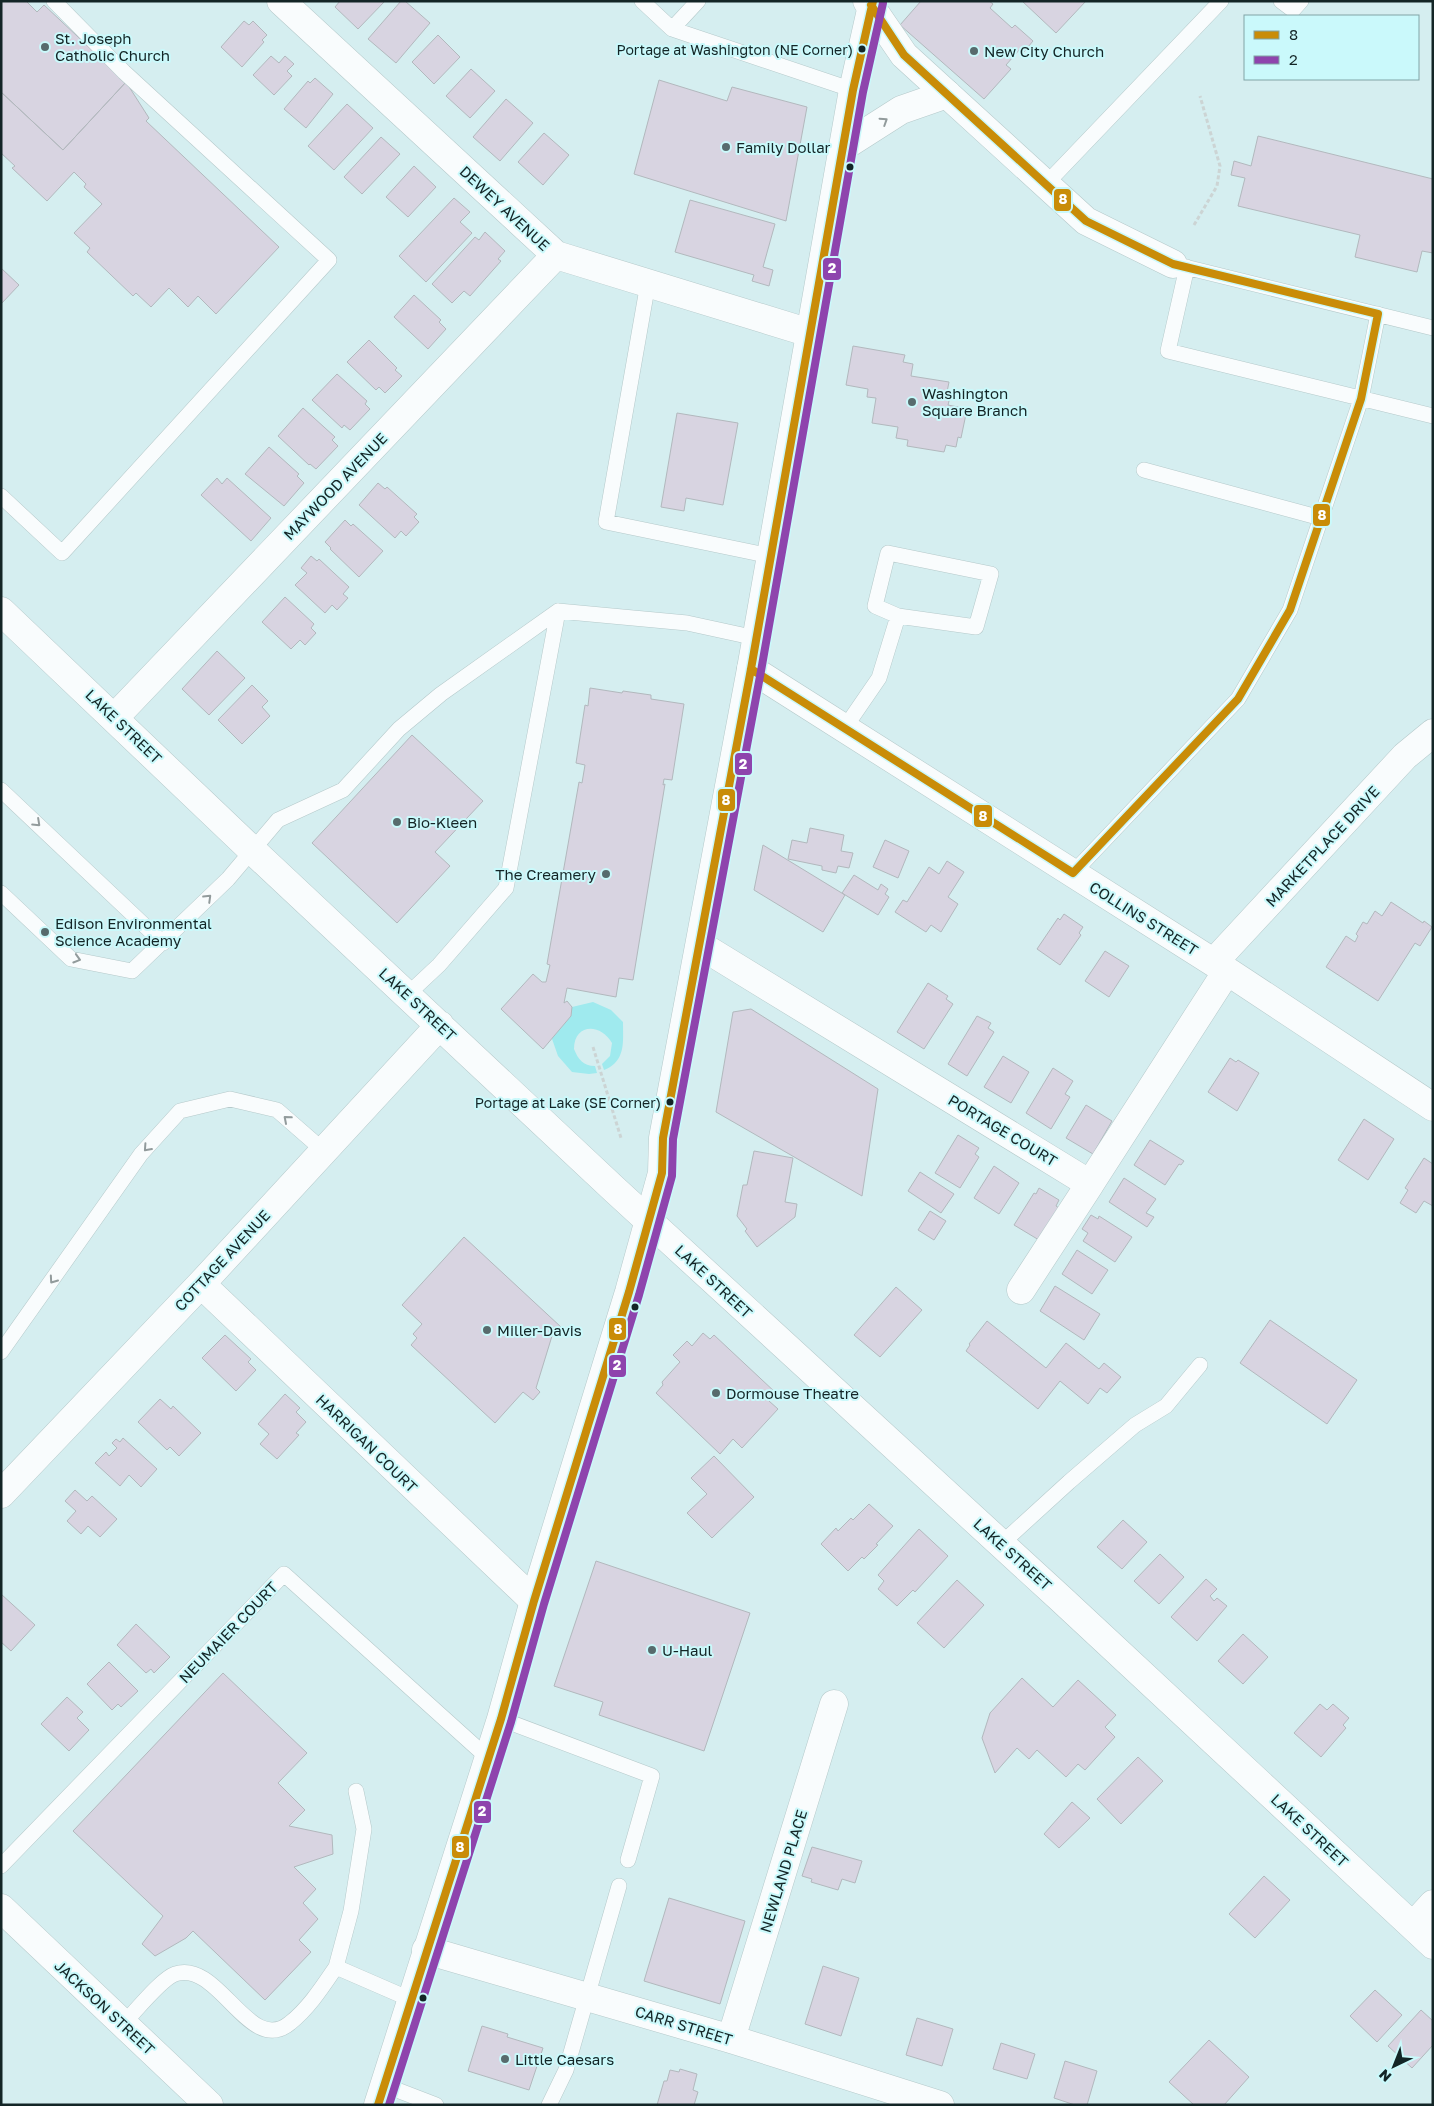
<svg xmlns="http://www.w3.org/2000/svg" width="1434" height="2106" font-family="'Golos Text',sans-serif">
	<rect width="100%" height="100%" fill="#d5eef0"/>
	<path fill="#9feaee" d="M593,1002L611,1010L623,1022C623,1042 626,1061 604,1070L602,1064L610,1056L612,1043C601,1023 574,1023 574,1049C578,1059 583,1066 595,1066L597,1073L589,1074L572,1072L558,1056L551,1036L572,1007Z"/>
	<path fill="#d8d4e1" stroke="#b2b8bd" d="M1,1H26L37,12L44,5L126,82L63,150L1,92Z
		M340,1H385L358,29L335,7Z
		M401,1H405L430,23L396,63L368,39Z
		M921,1H989L993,4L990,8L1012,28L1015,25L1033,41L1023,53L1020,49L1006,65L1011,69L984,99L900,25Z
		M1022,1H1086L1056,33Z
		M244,21L249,25L253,21L267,35L262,40L264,42L242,67L221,47Z
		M438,35L460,57L434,84L412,62Z
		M271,56L279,63L285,56L294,64L287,71L292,76L274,95L253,75Z
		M471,69L495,91L470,118L446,96Z
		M315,78L333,94L306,128L284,109L308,81L310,83Z
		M659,80L727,101L732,87L807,107L786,221L634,174Z
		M126,82L149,118L146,121L279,247L216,314L198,296L188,307L169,288L151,307L136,293L133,296L87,252L90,248L74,233L102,204L84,187L86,184L74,172L47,201L12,168L15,166L1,153V92L63,150Z
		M506,99L533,123L500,161L473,137Z
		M347,104L373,128L334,170L308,146Z
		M544,133L569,155L543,185L518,162Z
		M1258,136L1433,179V253L1422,251L1417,272L1355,257L1360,235L1238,206L1245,178L1231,175L1234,161L1251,166Z
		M381,137L400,154L362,194L344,177Z
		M414,166L436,187L408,217L386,197Z
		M454,198L470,212L460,222L472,233L426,282L399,256Z
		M690,200L775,224L763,267L773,270L769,286L752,281L754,275L675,252Z
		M485,232L505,251L498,259L501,261L470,296L464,291L452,303L432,284L475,237L479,240Z
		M1,268L19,285L1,304Z
		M414,295L441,320L439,322L446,329L428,349L394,317Z
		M369,340L397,368L395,370L402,376L385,393L379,387L376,390L347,362Z
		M853,346L905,355L903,362L913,364L911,376L949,382L947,392L951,393L948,405L963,408L962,413L966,414L961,438L958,437L956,447L946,445L944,452L907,446L908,440L896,438L898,427L872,423L876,398L867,397L868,389L846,385Z
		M337,374L367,401L365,404L370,409L350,430L344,425L342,428L312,400Z
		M303,408L335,437L332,440L338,446L316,469L310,464L309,465L278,436Z
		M677,413L738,423L723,505L686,498L684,511L661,507Z
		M269,447L299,474L297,476L304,483L284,506L245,474Z
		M217,478L222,484L227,478L271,518L251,541L201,495Z
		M378,483L385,489L387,487L417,514L414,517L419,522L406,536L401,531L395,538L359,505Z
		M345,520L351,526L353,524L383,551L359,577L330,549L331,548L325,542Z
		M311,556L317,561L319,559L349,587L343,594L348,598L337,610L332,605L325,613L295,585L307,573L301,568Z
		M285,597L314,624L311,628L316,633L305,645L300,640L291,649L262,622Z
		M217,651L245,678L209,715L182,689Z
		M252,685L268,701L262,707L270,716L242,744L218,720Z
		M590,688L622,693L623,691L651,695V699L684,704L672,780L664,779L663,785L665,784L633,980L619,978L616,997L567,988L564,1003L567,1001L572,1007L571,1016L543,1049L501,1009L533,974L542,982H546L550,965L547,964L579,782L582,783L585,765L576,763L585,705L588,706Z
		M412,735L483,801L435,852L450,866L397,923L312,843Z
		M810,828L844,835L841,851L853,853L849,868L838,866L836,873L822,870V866L788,859L792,840L807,843Z
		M885,840L909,851L898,878L873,867Z
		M763,845L845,895L823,932L754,890Z
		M947,861L964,872L948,897L958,904L941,932L931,925L926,932L895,912L903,900L907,902L929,867L939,874Z
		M854,875L878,890L881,884L888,889L885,894L889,897L878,915L842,893Z
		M1391,902L1423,923L1424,921L1432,927L1420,946L1415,943L1378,1001L1326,967L1346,936L1355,942L1358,936L1356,934L1363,922L1367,924L1375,911L1382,916Z
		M1064,914L1083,927L1079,933L1081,935L1060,965L1037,949L1058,918L1060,920Z
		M1105,951L1129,966L1109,997L1085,981Z
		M928,983L948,996L946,999L953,1004L924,1049L897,1032Z
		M751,1009L878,1089L862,1196L716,1112L733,1012Z
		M977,1016L991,1023L988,1028L994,1032L967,1076L948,1064Z
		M1003,1056L1029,1072L1011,1103L984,1087Z
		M1230,1058L1236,1062L1238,1060L1259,1073L1237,1111L1208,1092Z
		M1053,1068L1073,1081L1065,1094L1070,1097L1051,1129L1026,1113Z
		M1086,1105L1112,1121L1093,1154L1066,1138Z
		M1364,1119L1394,1139L1368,1180L1338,1160Z
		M958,1135L979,1148L975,1154L979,1157L960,1188L935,1173Z
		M1150,1140L1184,1161L1181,1165L1179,1164L1165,1185L1134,1165Z
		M754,1151L793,1158L785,1202L797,1204L795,1217L757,1247L745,1231L747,1229L737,1216L743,1185H747Z
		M1424,1158L1433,1164V1206L1424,1201L1416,1213L1400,1203L1408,1190L1405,1188Z
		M994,1166L1019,1183L999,1214L974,1198Z
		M920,1172L954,1194L941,1213L908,1191Z
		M1124,1178L1156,1199L1146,1213L1154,1217L1147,1227L1109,1202Z
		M1039,1188L1059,1200L1056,1206L1059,1208L1039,1240L1014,1225L1034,1193L1036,1194Z
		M930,1211L946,1221L934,1240L918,1230Z
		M1091,1215L1098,1219L1099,1216L1132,1237L1115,1262L1083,1241L1088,1233L1082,1229Z
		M464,1237L561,1327L552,1336L536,1388L540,1392L533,1400L523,1392L495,1423L411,1345L417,1338L413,1334L422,1324L402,1305Z
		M1077,1250L1108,1270L1092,1294L1062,1274Z
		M1055,1286L1100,1314L1084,1340L1040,1311Z
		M896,1287L922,1310L880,1357L854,1335Z
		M1270,1320L1357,1380L1327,1424L1240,1363Z
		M987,1321L1046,1368L1066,1343L1099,1369L1104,1363L1121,1377L1107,1393L1100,1388L1088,1404L1060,1381L1038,1409L966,1351L970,1345L969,1344Z
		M703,1333L710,1339L714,1335L776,1393L769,1401L778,1409L742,1448L733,1439L720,1454L656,1393L663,1385L662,1382L680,1362L673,1355L687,1341L692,1346Z
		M225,1335L251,1359L248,1362L256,1370L236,1391L202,1358Z
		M285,1394L300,1408L296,1412L306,1422L296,1433L299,1435L277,1459L260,1444L269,1434L258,1424Z
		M160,1399L171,1409L173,1406L201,1433L179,1456L170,1447L167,1450L138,1422Z
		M123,1438L157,1469L141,1487L129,1475L120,1486L95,1463L106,1452L109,1456L117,1448L112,1443L116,1439L120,1442Z
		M714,1456L754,1497L712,1538L687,1513L707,1494L691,1478Z
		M75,1490L87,1501L92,1496L117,1519L100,1537L88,1526L81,1534L67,1521L76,1511L65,1501Z
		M869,1504L893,1526L876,1544L878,1545L864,1559L862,1557L848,1571L821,1544L836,1528L838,1531L851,1518L853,1520Z
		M1123,1520L1147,1542L1122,1569L1097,1547Z
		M919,1529L948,1556L915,1592L913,1590L897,1606L878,1589L884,1581L878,1575Z
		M1160,1554L1184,1577L1159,1604L1134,1581Z
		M596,1561L750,1613L704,1751L599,1715L603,1702L554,1686Z
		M1206,1579L1217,1589L1210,1596L1214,1601L1217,1598L1227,1606L1197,1641L1171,1617Z
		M957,1580L984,1605L944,1648L917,1623Z
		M1,1594L35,1625L11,1651L1,1642Z
		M136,1624L170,1657L154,1673L151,1669L146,1673L117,1645Z
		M1243,1634L1268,1657L1243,1684L1218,1661Z
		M109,1662L138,1691L121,1707L118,1704L112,1710L87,1684Z
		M223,1673L307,1753L278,1783L305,1810L289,1826L332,1835L333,1854L294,1867L316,1889L303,1903L318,1919L299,1940L311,1952L265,2000L193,1931L186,1938L155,1956L142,1944L163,1916L73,1831Z
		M1022,1678L1053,1707L1078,1680L1116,1715L1105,1727L1115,1737L1085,1770L1078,1764L1066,1777L1037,1750L1029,1759L1017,1748L995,1773L982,1738L990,1713Z
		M67,1697L83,1712L77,1718L89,1730L69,1751L41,1724Z
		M1320,1704L1327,1710L1333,1704L1349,1718L1343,1725L1346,1728L1321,1757L1294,1733Z
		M1138,1757L1163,1781L1121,1824L1097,1799Z
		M1072,1802L1090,1818L1059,1848L1044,1834Z
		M812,1847L862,1861L855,1883L842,1879L838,1890L811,1882L812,1879L802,1876Z
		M1264,1876L1290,1900L1255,1938L1229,1914Z
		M669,1898L745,1921L720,2004L644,1981Z
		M823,1966L859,1978L841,2036L805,2024Z
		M1375,1990L1402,2015L1377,2042L1350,2016Z
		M1421,2010L1433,2021V2045L1412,2068L1388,2046Z
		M917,2018L953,2029L942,2066L906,2055Z
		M482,2026L508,2034L507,2037L543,2048L529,2090L468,2071Z
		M1209,2040L1249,2077L1224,2105H1194L1169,2082Z
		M1001,2043L1035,2054L1027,2079L993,2069Z
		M1065,2061L1097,2071L1087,2105H1075L1054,2098Z
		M680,2069L697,2074L693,2090L698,2092L694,2105H657L664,2081H667L670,2070L679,2072Z"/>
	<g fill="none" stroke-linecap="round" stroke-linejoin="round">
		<g stroke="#b5c9ca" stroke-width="16">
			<path id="service" d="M642,1L672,29
				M698,1L672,29L853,90
				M1281,1L1293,10L1301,1
				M1046,184L1221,1
				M1177,265L1433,328
				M1187,267L1168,351L1433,416
				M648,283L606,522L771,556
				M1144,470L1321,518
				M1,496L62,553L329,260L124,72L54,1
				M844,729L879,678L898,616L976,627L991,574L888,553L875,606L898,616
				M1,790L163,943
				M1073,873L1238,699L1290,610L1361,399L1378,314
				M1,893L71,959L132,971L228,879L278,820L343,790L399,729L441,694L558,611L687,623L756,638
				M408,994L439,965L506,888L558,611
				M1,1352L141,1154L180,1111L230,1099L277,1110L324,1151
				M1001,1544L1069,1482L1135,1425L1166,1406L1200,1365
				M501,1719L652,1776L628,1860
				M1,1866L284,1574L488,1758
				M336,1967L351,1911L364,1829L356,1791
				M123,2024C135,2012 161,1979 175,1974C219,1959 249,2057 290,2023C309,2008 323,1986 336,1967L412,2000
				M384,2085L436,2105
				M549,2105L566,2070L619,1886"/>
		</g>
		<g stroke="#b5c9ca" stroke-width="29">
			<path id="minor" d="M281,1L556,255L810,333
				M867,1L904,55L1086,221L1173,264
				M1,611L253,851L615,1190L1060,1598L1433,1945
				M751,669L1227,971L1433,1107
				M115,717L556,255
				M700,945L1090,1184L1227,971
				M1214,962L1405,756L1433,733
				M201,1284L534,1601
				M1021,1290L1090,1184
				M1,1494L201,1284L440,1025
				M1,1908L209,2105
				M1413,1926L1433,1904
				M426,1950L731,2039L940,2105
				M731,2039L834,1704"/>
		</g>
		<g stroke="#b5c9ca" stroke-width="29">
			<path id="secondary" d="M843,147L901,110L947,94
				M378,2105L501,1719L534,1601L629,1292L662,1173L663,1138L751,669L853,90L873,1"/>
		</g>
		<path stroke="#ccd4d4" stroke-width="3" stroke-dasharray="4 2.5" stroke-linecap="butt" d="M1194,225L1217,186L1220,166L1200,96
			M593,1047L621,1138"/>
		<use href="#service" stroke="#f9fcfd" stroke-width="15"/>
		<use href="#minor" stroke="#f9fcfd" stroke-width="28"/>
		<use href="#secondary" stroke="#f9fcfd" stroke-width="28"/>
		<g stroke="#caf9fb" stroke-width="11">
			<path id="bus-1" d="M751,669L1073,873L1238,699L1290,610L1361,399L1378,314L1173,264L1086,221L904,55L871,5
				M378,2105L501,1719L534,1601L629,1292L662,1173L663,1138L751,669L853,90L873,1"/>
		</g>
		<g stroke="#caf9fb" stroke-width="11">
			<path id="bus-2" d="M389,2105L511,1722L544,1604L639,1295L672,1176L673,1139L761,671L863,92L883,3"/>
		</g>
		<use href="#bus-1" stroke="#c98c08" stroke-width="8"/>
		<use href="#bus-2" stroke="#8e44ad" stroke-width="8"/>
	</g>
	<defs><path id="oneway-chevron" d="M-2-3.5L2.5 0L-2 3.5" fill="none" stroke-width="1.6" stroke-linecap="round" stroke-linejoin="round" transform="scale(1.25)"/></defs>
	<g stroke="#929b9c">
		<use href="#oneway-chevron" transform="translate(884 121) rotate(-33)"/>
		<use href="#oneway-chevron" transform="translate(37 823) rotate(43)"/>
		<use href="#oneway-chevron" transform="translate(208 898) rotate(-44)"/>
		<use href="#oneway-chevron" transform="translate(77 959) rotate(17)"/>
		<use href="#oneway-chevron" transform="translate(287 1119) rotate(-139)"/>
		<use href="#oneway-chevron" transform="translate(147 1148) rotate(132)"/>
		<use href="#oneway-chevron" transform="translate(53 1280) rotate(125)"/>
	</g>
	<g fill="#576b6d" stroke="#caf9fb" stroke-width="2">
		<circle cx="45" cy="47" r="5"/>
		<circle cx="974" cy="51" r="5"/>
		<circle cx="726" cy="147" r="5"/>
		<circle cx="912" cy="402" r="5"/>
		<circle cx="397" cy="822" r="5"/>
		<circle cx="606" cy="874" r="5"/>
		<circle cx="45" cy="932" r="5"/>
		<circle cx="487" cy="1330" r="5"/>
		<circle cx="716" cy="1393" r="5"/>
		<circle cx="652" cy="1650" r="5"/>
		<circle cx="505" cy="2059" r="5"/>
	</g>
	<g fill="#132526" stroke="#caf9fb" stroke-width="2">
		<circle cx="862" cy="49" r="4.5"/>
		<circle cx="850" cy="167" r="4.5"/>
		<circle cx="670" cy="1102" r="4.5"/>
		<circle cx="635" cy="1307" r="4.5"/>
		<circle cx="423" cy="1998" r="4.5"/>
	</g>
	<g text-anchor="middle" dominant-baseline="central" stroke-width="4" stroke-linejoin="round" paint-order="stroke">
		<g font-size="14" fill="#132526" stroke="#caf9fb" text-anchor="end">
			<text x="853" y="49">Portage at Washington (NE Corner)</text>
			<text x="661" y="1102">Portage at Lake (SE Corner)</text>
		</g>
		<g font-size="15" fill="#132526" stroke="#caf9fb" text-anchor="start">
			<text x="55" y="38">St. Joseph<tspan x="55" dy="17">Catholic Church</tspan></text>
			<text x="984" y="51">New City Church</text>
			<text x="736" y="147">Family Dollar</text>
			<text x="922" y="393">Washington<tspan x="922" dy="17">Square Branch</tspan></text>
			<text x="407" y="822">Bio-Kleen</text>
			<text x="596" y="874" text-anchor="end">The Creamery</text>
			<text x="55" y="923">Edison Environmental<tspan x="55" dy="17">Science Academy</tspan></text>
			<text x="497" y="1330">Miller-Davis</text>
			<text x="726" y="1393">Dormouse Theatre</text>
			<text x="662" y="1650">U-Haul</text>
			<text x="515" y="2059">Little Caesars</text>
		</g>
		<g font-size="15" fill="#132526" stroke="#caf9fb">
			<text transform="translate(505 208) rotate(43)">DEWEY AVENUE</text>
			<text transform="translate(335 486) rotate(-46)">MAYWOOD AVENUE</text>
			<text transform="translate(124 726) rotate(44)">LAKE STREET</text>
			<text transform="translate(1322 846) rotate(-47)">MARKETPLACE DRIVE</text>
			<text transform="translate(1144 918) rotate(32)">COLLINS STREET</text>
			<text transform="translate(418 1004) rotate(43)">LAKE STREET</text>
			<text transform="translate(1003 1130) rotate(31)">PORTAGE COURT</text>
			<text transform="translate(222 1260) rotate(-47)">COTTAGE AVENUE</text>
			<text transform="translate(714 1281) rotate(43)">LAKE STREET</text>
			<text transform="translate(367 1443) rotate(44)">HARRIGAN COURT</text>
			<text transform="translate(1013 1554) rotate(42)">LAKE STREET</text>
			<text transform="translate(228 1632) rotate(-46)">NEUMAIER COURT</text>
			<text transform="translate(1310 1830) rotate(43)">LAKE STREET</text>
			<text transform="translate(783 1871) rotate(-73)">NEWLAND PLACE</text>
			<text transform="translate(105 2007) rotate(43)">JACKSON STREET</text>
			<text transform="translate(684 2025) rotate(17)">CARR STREET</text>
		</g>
	</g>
	<g stroke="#caf9fb" stroke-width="2">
		<rect x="1053" y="188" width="19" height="24" rx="5" fill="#c98c08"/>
		<rect x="822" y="257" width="20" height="24" rx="5" fill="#8e44ad"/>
		<rect x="1312" y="503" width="19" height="24" rx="5" fill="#c98c08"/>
		<rect x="734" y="752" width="19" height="24" rx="5" fill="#8e44ad"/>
		<rect x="717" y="788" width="19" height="24" rx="5" fill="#c98c08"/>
		<rect x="973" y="804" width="20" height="24" rx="5" fill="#c98c08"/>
		<rect x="608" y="1317" width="19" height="24" rx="5" fill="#c98c08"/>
		<rect x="608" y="1354" width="19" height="24" rx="5" fill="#8e44ad"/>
		<rect x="473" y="1800" width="19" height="24" rx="5" fill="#8e44ad"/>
		<rect x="451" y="1835" width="19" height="24" rx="5" fill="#c98c08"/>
	</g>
	<g font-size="14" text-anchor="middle" font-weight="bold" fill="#fff">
		<text x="1063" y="204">8</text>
		<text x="832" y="273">2</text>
		<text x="1322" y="520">8</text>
		<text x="743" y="769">2</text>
		<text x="726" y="805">8</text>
		<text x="983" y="821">8</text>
		<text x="618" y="1334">8</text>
		<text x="617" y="1370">2</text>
		<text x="482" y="1816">2</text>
		<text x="460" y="1852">8</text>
	</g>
	<rect width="1434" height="2106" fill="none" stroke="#132526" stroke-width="5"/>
	<rect x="1244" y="15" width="175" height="65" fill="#caf9fb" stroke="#81a4a6"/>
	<rect x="1254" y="31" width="25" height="8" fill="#c98c08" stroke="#81a4a6"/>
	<text x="1289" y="40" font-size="15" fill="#132526">8</text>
	<rect x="1254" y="56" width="25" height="8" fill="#8e44ad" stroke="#81a4a6"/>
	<text x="1289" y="65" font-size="15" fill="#132526">2</text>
	<g transform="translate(1394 2066) rotate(223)" stroke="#caf9fb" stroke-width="4" paint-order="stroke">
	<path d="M0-4L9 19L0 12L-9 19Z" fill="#132526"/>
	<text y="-8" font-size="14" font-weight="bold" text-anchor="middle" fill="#132526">N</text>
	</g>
</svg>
